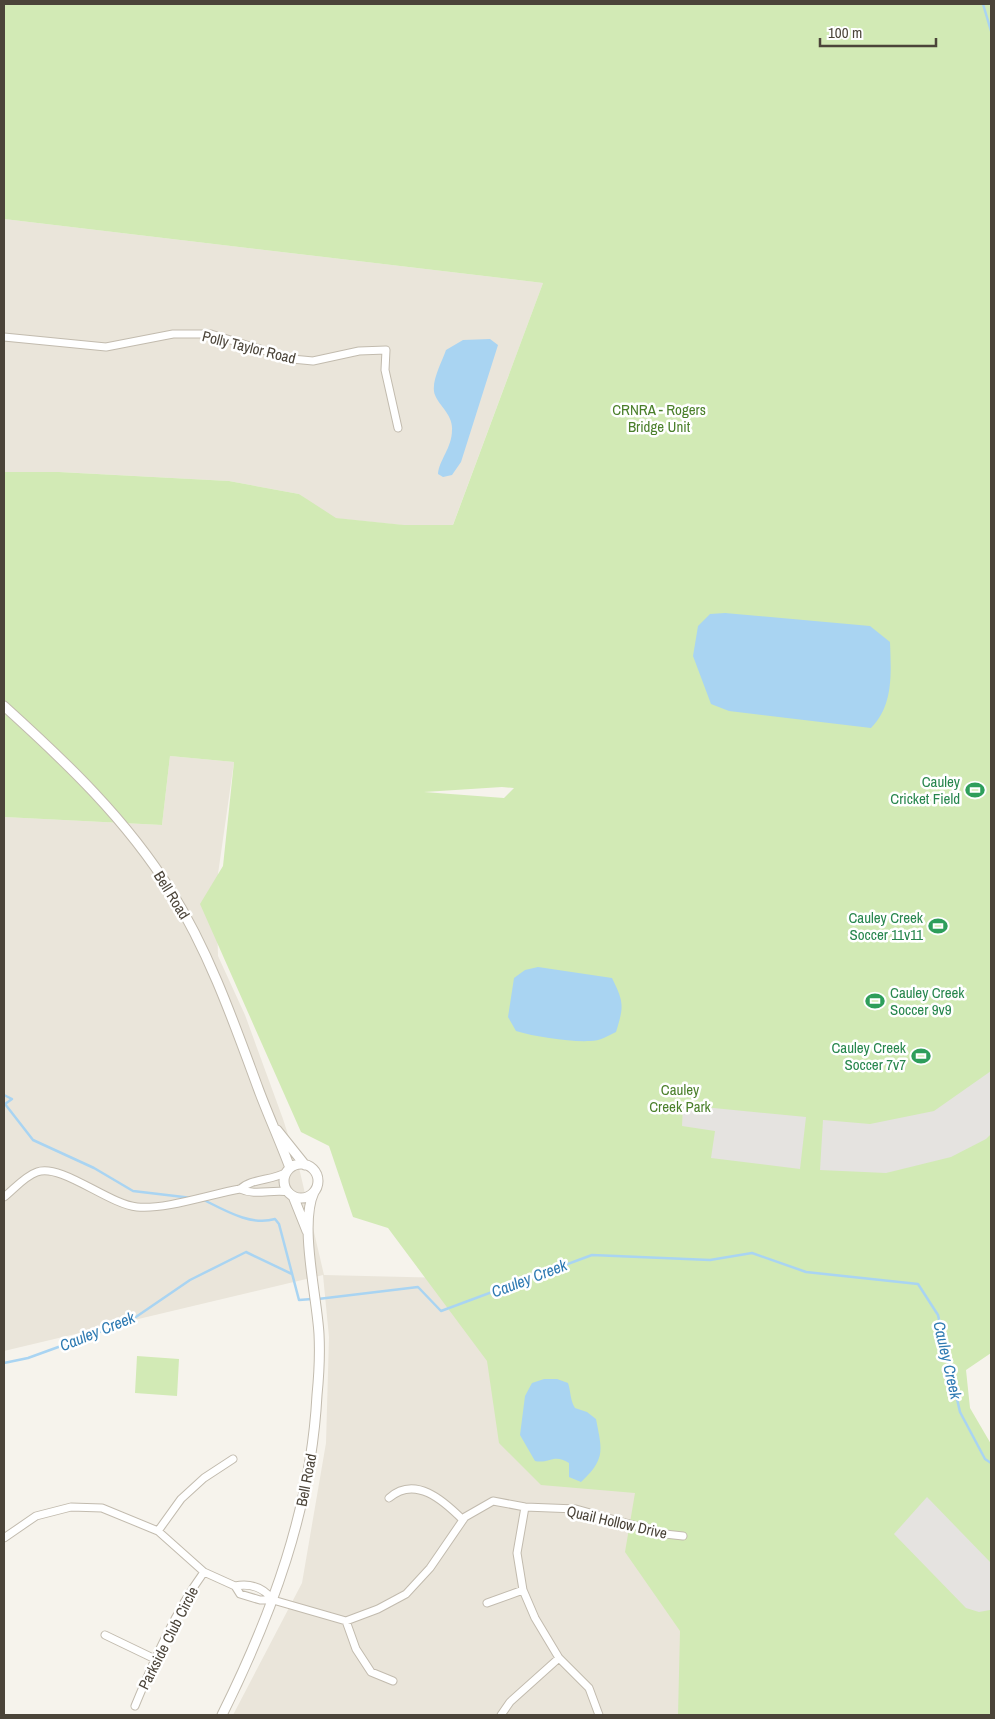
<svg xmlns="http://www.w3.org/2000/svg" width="995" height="1719" font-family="'Archivo Narrow',sans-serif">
	<rect width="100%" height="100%" fill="#f6f3ec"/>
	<path fill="#eae5da" d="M4,219L543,283L451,530L332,518L299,494L229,481L60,472H4Z
		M170,756L234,762L216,888L218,956L245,1015L283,1119L300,1172L324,1275L807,1287L685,1715H233L302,1583L326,1443L329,1337L323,1275L4,1351V817L162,825Z"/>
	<path fill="#d2eab5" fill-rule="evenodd" d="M4,4H991V1353L966,1370L970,1408L991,1444V1715H678L680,1631L625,1552L635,1493L541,1485L499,1443L487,1361L388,1228L353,1217L329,1146L301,1132L200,904L223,866L234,762L170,756L162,825L4,817V472H59L229,481L299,494L336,518L404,525H453L543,283L4,219ZM502,787L514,788L504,798L424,792Z
		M137,1356L179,1359L177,1396L135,1393Z"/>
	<path fill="#e5e3e0" d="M991,1071V1134L986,1139L951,1157L886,1173L820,1170L823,1120L870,1124L934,1111Z
		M683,1105L806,1117L800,1169L711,1158L715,1131L682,1126Z
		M927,1497L991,1563L990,1610L979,1612L966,1608L894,1534Z"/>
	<path fill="#a9d4f2" d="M490,339L498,345L461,462L452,475L443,477L438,474C439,460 452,448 452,430C453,415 440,407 435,395C430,383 442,362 446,350L463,340Z
		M725,613L870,626L890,642C891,672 894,705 871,728L729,711L711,704L693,656L698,626L710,614Z
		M538,967L612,978C624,1002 624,1006 616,1032C608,1036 600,1041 590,1041C569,1042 536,1037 516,1031L508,1017L514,978L525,970Z
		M544,1379H557L568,1383C571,1392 570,1400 575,1408L587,1412L596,1419C602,1450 606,1459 581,1482L569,1477V1463C554,1453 549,1464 535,1461L520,1435L525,1396L532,1383Z"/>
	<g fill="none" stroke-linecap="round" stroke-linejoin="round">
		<path stroke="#a9d4f2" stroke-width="2.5" d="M983,4L991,31
			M4,1095L12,1099L5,1104L33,1140L94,1168L133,1191L192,1198
			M204,1200C226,1211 251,1226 275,1219L279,1224L299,1300L312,1299
			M318,1299L418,1287L441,1311L592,1255L710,1260L752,1253L806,1272L918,1284L938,1315L960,1412L985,1459L991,1463
			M4,1363L28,1358L130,1321L190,1280L246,1252L292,1274"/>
		<g stroke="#c2bbae" stroke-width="9">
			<path id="minor" d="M4,337L106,347L173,334H211L292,359L313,361L359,351L386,350L385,370L398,428
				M240,1189C252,1178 272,1181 287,1172
				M240,1189C255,1196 273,1189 289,1192
				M4,1197C14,1189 25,1176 37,1172C61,1163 108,1204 137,1207C165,1210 211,1194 240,1189
				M389,1498C415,1475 443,1500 463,1520
				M525,1507L517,1553L523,1590L535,1618L559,1658L589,1688L599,1715
				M158,1531L181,1499L204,1478L233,1459
				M4,1538L36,1516L71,1507L102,1508L158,1531L204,1572L235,1586L240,1594L260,1600H273L346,1621L378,1609L406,1594L430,1568L465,1517L493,1501L525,1507L576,1509L665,1534L683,1536
				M235,1586C251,1583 263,1587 273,1600
				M487,1603L523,1590
				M346,1621L356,1649L371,1672L393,1681
				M105,1635L155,1659
				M135,1706C154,1660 175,1612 204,1572
				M501,1715L510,1702L559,1658"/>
		</g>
		<g stroke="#c2bbae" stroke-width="11">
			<path id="tertiary" d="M4,706C66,762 126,819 171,891C209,952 233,1020 258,1088C268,1115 280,1141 290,1168
				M277,1130L305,1165
				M284 1181a17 17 0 1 1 34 0a17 17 0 1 1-34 0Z
				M293,1196L307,1231
				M222,1715C272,1614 311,1509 317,1395C319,1375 320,1354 319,1334C317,1297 299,1224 314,1192"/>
		</g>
		<use href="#minor" stroke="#fff" stroke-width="7"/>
		<use href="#tertiary" stroke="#fff" stroke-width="9"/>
	</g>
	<defs>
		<g id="stadium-bare" transform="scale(1.5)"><path d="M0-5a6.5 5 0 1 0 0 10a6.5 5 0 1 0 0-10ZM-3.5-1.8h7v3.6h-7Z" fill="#2e9e5b" stroke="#fff" stroke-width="2.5" paint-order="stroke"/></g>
	</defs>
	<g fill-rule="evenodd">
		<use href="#stadium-bare" x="975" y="790"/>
		<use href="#stadium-bare" x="938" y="926"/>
		<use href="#stadium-bare" x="875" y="1001"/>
		<use href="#stadium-bare" x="921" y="1056"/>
	</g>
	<g text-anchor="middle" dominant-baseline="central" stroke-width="5" stroke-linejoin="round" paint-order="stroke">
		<g font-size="15" fill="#4b4439" stroke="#fff">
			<text transform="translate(249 347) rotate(14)">Polly Taylor Road</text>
			<text transform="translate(172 895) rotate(58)">Bell Road</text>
			<text transform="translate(306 1480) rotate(-79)">Bell Road</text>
			<text transform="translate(617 1522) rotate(13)">Quail Hollow Drive</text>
			<text transform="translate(168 1638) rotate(-63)">Parkside Club Circle</text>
		</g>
		<g font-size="15" fill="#4a7f2a" stroke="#fff">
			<text x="659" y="409">CRNRA - Rogers<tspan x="659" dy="17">Bridge Unit</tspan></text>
			<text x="680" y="1089">Cauley<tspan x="680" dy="17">Creek Park</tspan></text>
		</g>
		<g font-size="15" fill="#27864d" stroke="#fff" text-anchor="end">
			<text x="960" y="781">Cauley<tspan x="960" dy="17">Cricket Field</tspan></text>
			<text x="923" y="917">Cauley Creek<tspan x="923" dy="17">Soccer 11v11</tspan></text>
			<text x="890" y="992" text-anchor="start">Cauley Creek<tspan x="890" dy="17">Soccer 9v9</tspan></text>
			<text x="906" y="1047">Cauley Creek<tspan x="906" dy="17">Soccer 7v7</tspan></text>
		</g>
		<g font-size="16" font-style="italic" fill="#2e7ab2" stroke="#fff">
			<text transform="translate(529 1278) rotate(-21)">Cauley Creek</text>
			<text transform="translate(97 1331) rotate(-22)">Cauley Creek</text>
			<text transform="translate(948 1360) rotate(77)">Cauley Creek</text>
		</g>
	</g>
	<rect width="995" height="1719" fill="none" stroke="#4b4439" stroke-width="10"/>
	<path d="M820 38v8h116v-8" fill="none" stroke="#4b4439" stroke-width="2.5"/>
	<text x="828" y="38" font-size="15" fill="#4b4439" stroke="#ffffff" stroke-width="4" paint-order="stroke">100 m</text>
</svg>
